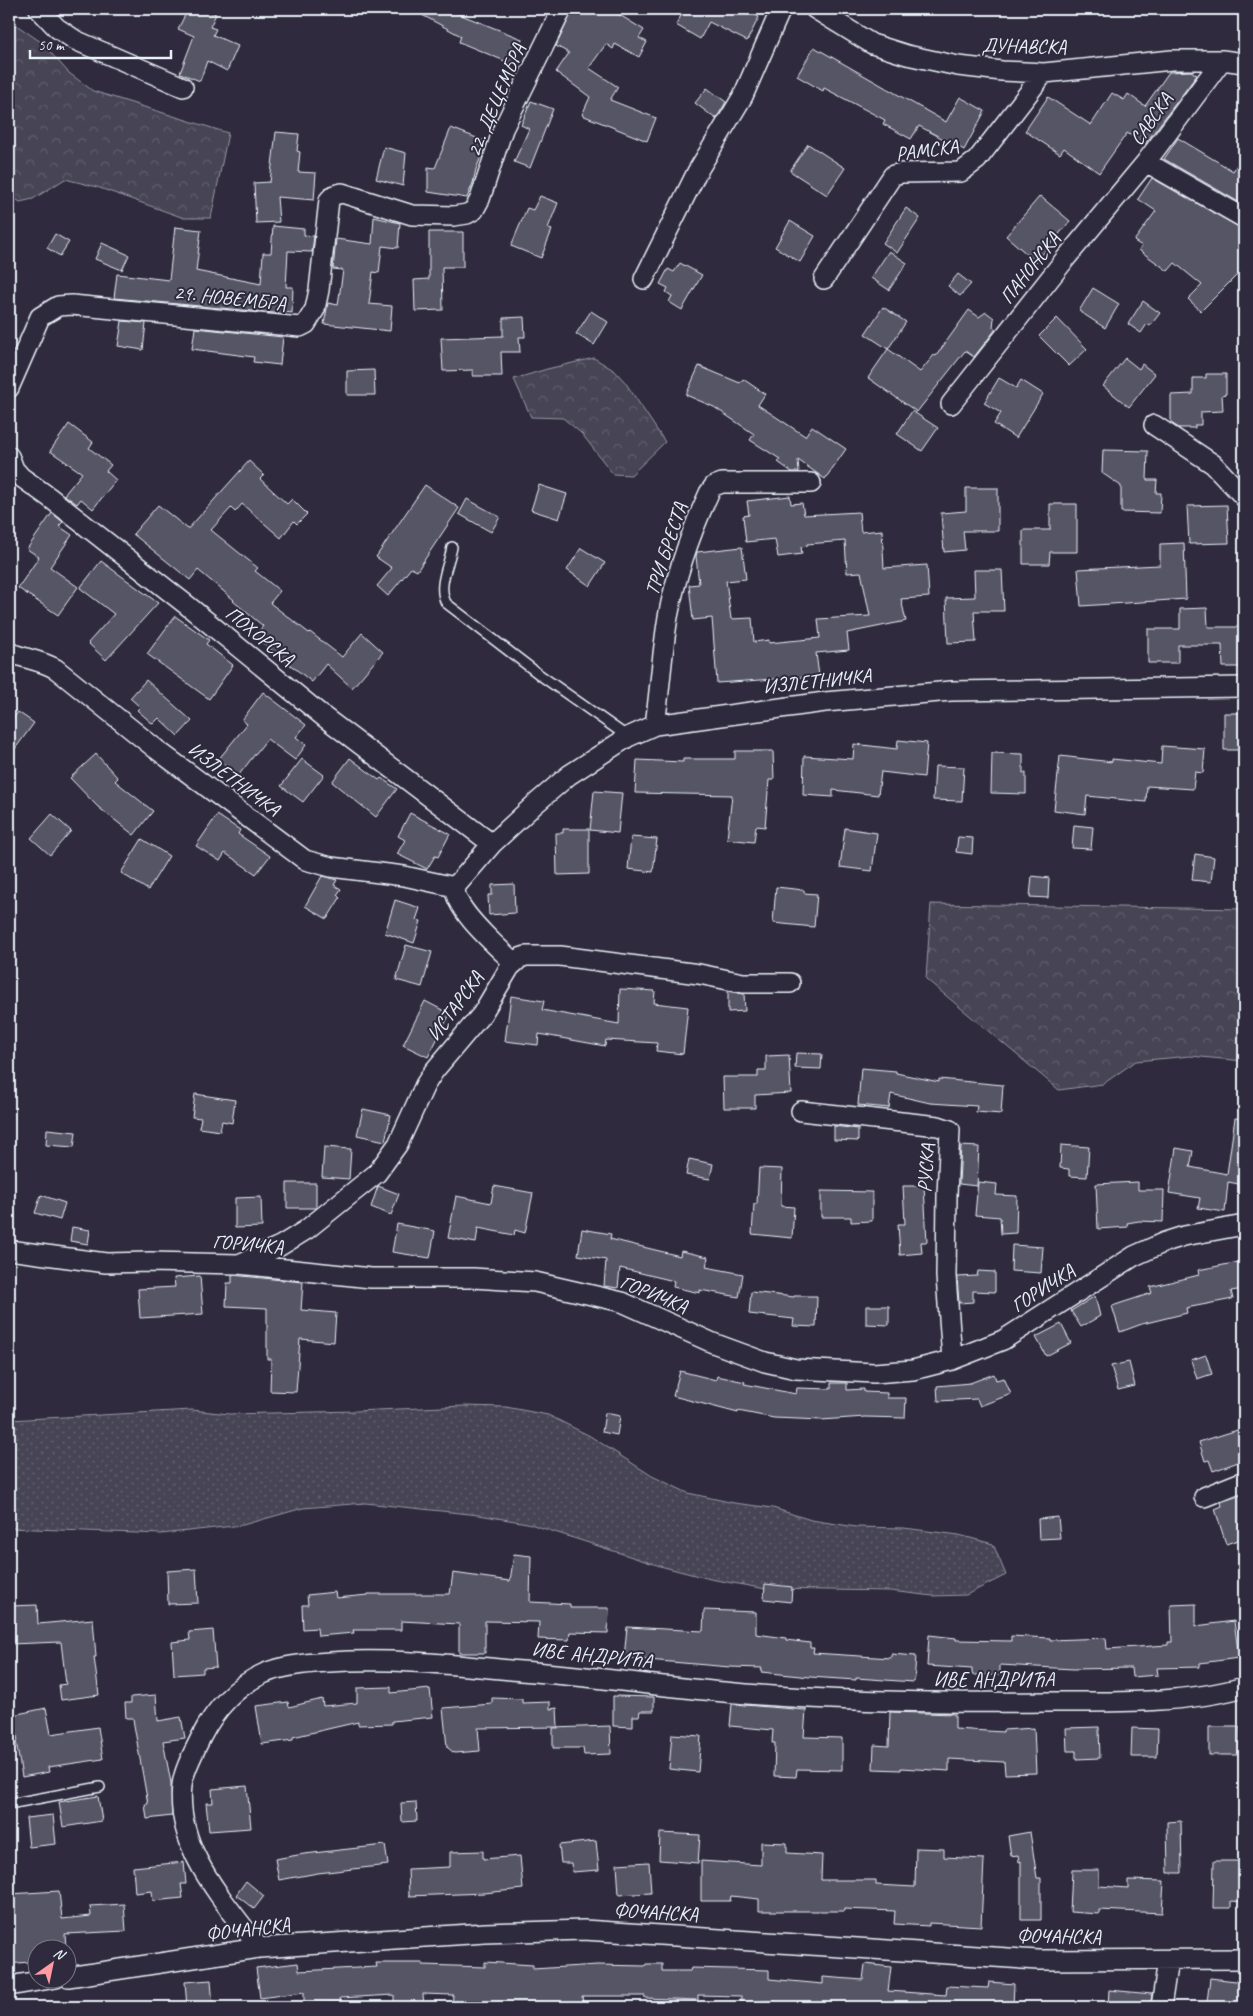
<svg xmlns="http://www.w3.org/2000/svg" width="1253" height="2016" font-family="Caveat,sans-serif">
	<defs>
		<pattern id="grass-dots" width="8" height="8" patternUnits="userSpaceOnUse" patternTransform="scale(1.25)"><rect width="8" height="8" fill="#464455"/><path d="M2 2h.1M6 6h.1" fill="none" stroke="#615f6e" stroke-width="1.8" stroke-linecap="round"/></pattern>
		<pattern id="forest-crowns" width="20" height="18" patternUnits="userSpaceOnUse" patternTransform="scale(1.25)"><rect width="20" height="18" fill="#464455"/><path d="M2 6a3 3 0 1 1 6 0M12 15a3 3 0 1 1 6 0" fill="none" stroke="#615f6e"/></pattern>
	</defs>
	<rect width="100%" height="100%" fill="#2f2a3d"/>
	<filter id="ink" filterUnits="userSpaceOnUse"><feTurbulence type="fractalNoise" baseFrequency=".02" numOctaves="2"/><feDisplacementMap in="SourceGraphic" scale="10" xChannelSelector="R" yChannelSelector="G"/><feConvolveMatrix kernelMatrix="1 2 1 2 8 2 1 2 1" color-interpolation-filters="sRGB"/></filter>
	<g filter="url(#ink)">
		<path fill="url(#grass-dots)" stroke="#979aa6" d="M464,1406L506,1407L548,1415L590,1436L652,1476L688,1493L734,1503L773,1508L811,1520L856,1527L904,1528L959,1535L993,1544L1006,1575L966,1595L933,1596L890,1591L766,1589L710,1579L660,1566L527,1523L479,1515L365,1503L303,1508L243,1525L161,1534L9,1528V1420L192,1410L229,1414L356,1411Z"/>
		<path fill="url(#forest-crowns)" stroke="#979aa6" d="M9,20L41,42L69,73L93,91L228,133L211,218H184L97,187L65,179L33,199L20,202L9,195Z
			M594,358L615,371L625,382L665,442L631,475L613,474L582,434L563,418L531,417L514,379L547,369Z
			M931,904L1244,909V1061L1190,1056L1136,1061L1103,1084L1059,1090L926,979Z"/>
		<path fill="#575565" stroke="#e8f1f8" d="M188,9H204L216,14L210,27L216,29L213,35L238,46L227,71L207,61L200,81L180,73L194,36L178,29Z
			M411,9H446L522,39L512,64L459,42L461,36Z
			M573,9H610L644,30L639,38L647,42L639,57L615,44L613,49L606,44L589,68L618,87L610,100L656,118L647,141L582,115L590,97L556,72L569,53L556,46Z
			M682,9H743L759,17L747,41L709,22L700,39L676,25L684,10Z
			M814,47L946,122L960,97L985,111L964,150L919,126L911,139L883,124L885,120L824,88L823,91L797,76Z
			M1191,71L1197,75L1145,144L1127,133L1099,173L1064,148L1060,154L1025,131L1048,97L1091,125L1112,93L1124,100L1128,94L1145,106L1169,72Z
			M707,88L726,102L716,119L695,103Z
			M531,101L553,109L530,168L514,162L529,129L521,125Z
			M451,128L487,142L476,169L473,183L467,198L428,192V167L435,168Z
			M276,132L299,134L297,151L300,152L298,172L316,173L314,200L277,197L279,222L256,223L254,183L270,182Z
			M1178,138L1233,171L1244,154V205L1164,159Z
			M808,144L845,168L827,195L790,171Z
			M384,147L406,153L403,186L376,179Z
			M1152,178L1244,230V268L1238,276L1237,275L1201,311L1188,299L1202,285L1175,263L1168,271L1139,250L1142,246L1134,241L1156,211L1138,199Z
			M540,196L558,203L548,228L552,230L541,258L511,246L527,208L533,210Z
			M1040,196L1070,221L1036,262L1006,236Z
			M906,208L920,218L897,253L883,243Z
			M374,217L400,223L398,248L382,246L379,273L373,272L369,304L392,306L390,331L324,324L328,303L338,305L343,270L333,269L336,239L372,244Z
			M790,221L815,236L800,262L775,247Z
			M273,226L304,229V235L314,236L312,252L288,251L286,287H293L292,313L285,312V314L114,298L117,274L169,280L175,227L201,230L196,271L261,284L263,253H271Z
			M429,232H463V267H442L443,310L415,311L414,280L429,279Z
			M55,234L69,242L60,256L47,248Z
			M102,243L129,255L122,270L95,259Z
			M889,251L907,263L889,290L871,278Z
			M680,263L702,275L682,310L669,302L672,296L666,292L668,288L660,284L668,269L674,272Z
			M958,274L971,284L960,296L948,286Z
			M1093,288L1119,304L1105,328L1079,311Z
			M1143,301L1160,313L1150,326L1147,324L1141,333L1128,324Z
			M883,307L906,322L888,349L865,334Z
			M969,310L979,317L986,312L994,318L993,327L996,329L974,357L965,351L917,412L868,378L888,349L920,372L934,355L936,356Z
			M591,311L608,322L594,345L576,334Z
			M524,317L525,337H519L520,352H501L502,376H473V370L443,371L441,338L503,336V318Z
			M1057,318L1087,349L1069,366L1039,336Z
			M122,321L146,323L143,350L118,346Z
			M195,328L283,337L280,365L253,362L254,357L192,349Z
			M1125,358L1139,369L1142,364L1155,374L1129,407L1103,386Z
			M699,366L740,383L743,379L765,394L758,405L805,436L812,426L846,449L825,479L798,460L799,472H792L778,462L780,459L750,440L754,434L714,407L686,395Z
			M374,370L375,395H347V371Z
			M1206,374H1226V394L1222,395L1223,411L1201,412V425H1195V428H1179L1171,423V395L1193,394V378H1206Z
			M999,378L1016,388L1021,380L1043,394L1016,438L994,424L1001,413L984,403Z
			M912,411L938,428L922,451L897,434Z
			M69,424L93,442L89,448L111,465L106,471L116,480L93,509L81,499L77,504L64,495L82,473L50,451Z
			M1103,450L1148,451L1147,480H1157L1156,493H1161L1160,513L1121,512V486L1102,473Z
			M249,461L264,475L260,479L287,504L292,499L307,514L297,524L294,521L281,538L242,504L235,512L231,508L211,530L258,568L255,571L280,591L270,603L309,633L310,632L342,657L362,633L383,652L352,688L326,664L312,682L255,637L263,626L233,601L234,600L198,570L190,580L133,534L158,505L188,529Z
			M425,485L459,508L417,571L411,568L388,596L377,586L392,568L376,557Z
			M539,485L567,494L559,519L531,510Z
			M966,488H998V531H963L965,550L944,552L941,513L966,511Z
			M790,496L791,504L802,503L804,515L859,512L861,532L882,530L884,568L927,565L929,597L901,599L906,621L847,633L849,650L816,653L819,676L717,683L712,618L693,620L689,585L699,584L696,556L697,552L742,547L746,579L726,581L731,619L752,618L754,642L769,640V643L820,638L818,619L870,616L861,572L847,573L845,541L807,544V546L801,547L802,554L778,557L775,539L746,542L743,516L749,515L747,501Z
			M467,499L500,517L491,532L459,514Z
			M1050,504H1077V552H1050L1049,564H1023V530H1050Z
			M1227,505L1229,543L1189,544L1187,506Z
			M52,513L63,522L59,526L72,535L50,567L78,587L58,615L18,588L39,557L27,549Z
			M1184,543L1186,599L1081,606L1078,569L1160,565V544Z
			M581,548L605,563L590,586L567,570Z
			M101,561L158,603L106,660L88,643L114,614L80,588Z
			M974,570H1002L1004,611H974L976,642L948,643L946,598L975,597Z
			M1207,608L1208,627H1244V667H1223L1222,645H1178V663H1148V629H1180V609Z
			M175,616L209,640L206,644L233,665L209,699L147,654Z
			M146,680L192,721L178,736L159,718L153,724L137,710L140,707L130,698Z
			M263,692L306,725L296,737L306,745L295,760L267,739L238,776L218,760L247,724L242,720Z
			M18,712L34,723L9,757V724Z
			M1224,713H1244V750H1224Z
			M898,740L927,743L924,777L881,772L878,795L833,790V797L803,795L804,756L853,759L854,744L897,749Z
			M1162,746L1205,749L1203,773L1195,772L1193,789L1147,786L1146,802L1087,796L1085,814L1054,810L1060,756L1112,762V759L1161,764Z
			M735,751H773L774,780H769L765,827L756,826L754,842L727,839L732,795L635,793L637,760L683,762V759H735Z
			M992,753L1023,754V773H1026V794L991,793Z
			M96,754L118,778L115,781L153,811L134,835L98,807L70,778Z
			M350,758L379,780L381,778L397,789L376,817L332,782Z
			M302,759L324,775L303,802L281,786Z
			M935,766L964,767L962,801L933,800Z
			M594,791L622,793L618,833L590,830Z
			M410,813L450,834L438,857L435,856L427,869L397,854L405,840L398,836Z
			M52,814L71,831L50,855L31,838Z
			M217,815L240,830L238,834L270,856L256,874L225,853L220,861L196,846Z
			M1074,825L1093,827L1091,849L1072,848Z
			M845,828L877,833L872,871L840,867Z
			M563,829H589V874L557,875L556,833H563Z
			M631,837L657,839L653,872L628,869Z
			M958,837L973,838L972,854L956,852Z
			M142,839L169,856L148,890L121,873Z
			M1195,854L1214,857L1211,882L1192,880Z
			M322,876L337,880L334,885L341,889L337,895L340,898L327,919L305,906Z
			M1032,876L1049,878L1048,898L1030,897Z
			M514,884L515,913L489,915L488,895H492V885Z
			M776,887L804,890V893L817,894L814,927L773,923Z
			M395,900L420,908L416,920L421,921L414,943L385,933Z
			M406,945L432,952L422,987L396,980Z
			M620,989L655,991L654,1003L688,1007L683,1054L656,1051L657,1043L606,1040L605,1046L539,1034L538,1045L505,1041L511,996L544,1001L542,1010L619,1024Z
			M728,991L744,994L745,1011L728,1012Z
			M425,1001L450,1014L428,1057L403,1045Z
			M796,1053L822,1054L821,1069L795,1068Z
			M789,1055L791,1093L755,1095V1108H724L723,1077H758V1070H766V1056Z
			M861,1068L896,1071V1073L939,1082V1079L1003,1085L1001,1114L976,1112L977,1106L930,1103L891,1094L889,1108L858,1105Z
			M195,1094L235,1100L232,1123L222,1121L220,1131L199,1128L201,1118L192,1117Z
			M363,1109L391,1115L385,1141L357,1135Z
			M1235,1118L1244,1119V1185L1228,1182L1225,1212L1198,1208L1200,1198L1169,1193L1176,1148L1193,1151L1190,1167L1227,1174Z
			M834,1126L858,1129V1141L834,1140Z
			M47,1129L76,1132L74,1147L46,1145Z
			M1061,1145L1089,1147L1087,1177L1069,1176V1169L1060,1168Z
			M961,1146L979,1147L977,1186L959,1184Z
			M324,1147L351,1149L349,1179L322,1177Z
			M689,1159L713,1164L710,1179L686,1175Z
			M759,1168L782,1169L781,1206L794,1207L792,1238L752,1234L754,1204H757Z
			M978,1182L997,1184L996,1195L1017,1196L1016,1233L1001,1234L1000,1217L975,1215Z
			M1138,1182V1190H1164L1163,1222L1139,1221L1127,1223L1128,1227L1098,1229L1096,1184Z
			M287,1183H316V1208H287Z
			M378,1186L399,1194L391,1215L371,1207Z
			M494,1186L533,1193L525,1233L515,1230L514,1235L478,1228L476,1243L448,1238L456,1196L491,1203Z
			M903,1186H924L927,1242H921L922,1253L900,1255L898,1224H905Z
			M821,1191L872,1192V1221L851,1222V1217H821Z
			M41,1195L65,1203L60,1220L35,1213Z
			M261,1197L262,1227L235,1228V1198Z
			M397,1224L435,1231L430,1258L392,1252Z
			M72,1227L90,1230L88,1244L70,1241Z
			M582,1229L611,1234L610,1239L680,1256L681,1251L708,1257L706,1267L743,1274L739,1297L700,1290V1293L673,1287L674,1281L620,1268L618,1288L604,1286L606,1260L578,1255Z
			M1012,1245L1043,1247L1041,1273L1011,1271Z
			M1244,1261V1289L1231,1291L1233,1299L1186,1308L1187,1313L1142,1324L1120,1332L1112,1306L1152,1293L1150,1287L1199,1275L1198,1270Z
			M978,1271L995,1272V1292L973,1291V1302L959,1303L957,1277L977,1276Z
			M232,1275L303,1282L301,1310L336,1313L334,1342L300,1339L296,1392L270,1391L271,1359H267V1308L226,1306L227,1283H232Z
			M200,1276L203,1314L140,1318L138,1289L175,1287L174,1278Z
			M751,1292L794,1297V1296H817L816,1327L793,1326L794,1319L749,1314Z
			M1095,1296L1100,1316L1081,1327L1071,1311Z
			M866,1306H889V1325L866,1324Z
			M1061,1324L1071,1343L1046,1356L1036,1337Z
			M1206,1355L1212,1374L1197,1379L1191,1360Z
			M1129,1362L1135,1386L1118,1390L1111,1366Z
			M680,1371L716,1380L717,1376L745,1382L744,1384L796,1394L797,1388L831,1389V1383H847V1390L864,1389V1392L887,1393V1398H906L905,1418L865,1417L821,1420L774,1418L738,1411V1413L673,1396Z
			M994,1374L996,1380L1004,1378L1011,1394L980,1406L977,1399L938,1401L937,1386L970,1383Z
			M605,1413L620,1416L617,1435L602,1432Z
			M1244,1428V1460L1213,1471L1209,1460L1205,1461L1199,1442Z
			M1244,1494V1538L1226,1544L1215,1509L1222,1506L1221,1502Z
			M1058,1517L1060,1538L1039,1539L1038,1519Z
			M514,1554L531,1556L530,1602L570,1604V1608H609L608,1633L570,1632L569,1640L538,1639L539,1622L485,1621V1653H459V1624L401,1621V1630H353L354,1633L318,1636L317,1628L303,1629L302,1605H308L307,1595L335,1592L336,1598L368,1595V1594H450L453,1573L510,1581Z
			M196,1569L198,1603L168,1604L167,1571Z
			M765,1584L792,1587L791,1602L764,1599Z
			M1196,1604V1626L1234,1621L1239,1658L1200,1663V1667L1157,1668L1158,1675L1132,1677L1131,1668L1073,1669L1000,1665V1675H972V1669L927,1666L929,1635L956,1638V1640L1011,1641V1636L1050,1638V1640L1106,1638L1107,1649L1168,1645V1642H1172L1171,1605Z
			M37,1605L38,1624L93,1619L96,1657H94L99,1695L61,1700L59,1685L66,1684L61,1642L10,1644L9,1606Z
			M704,1610L756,1612V1634L786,1638V1640L810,1643V1648H814L813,1653L891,1658V1654L916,1656L914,1682L856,1678V1680L810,1677L761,1672L762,1668L730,1667L624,1658L627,1627L703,1631Z
			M213,1630L216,1667L203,1668V1673L174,1675L172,1642L190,1640L189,1632Z
			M391,1687V1693L430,1689L433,1717L392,1721V1724L358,1725V1722L293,1737V1740L262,1744L256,1706L288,1702L289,1707L322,1699L323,1706L357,1703V1688Z
			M156,1695L158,1721L181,1717L185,1738L163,1741L171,1783L172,1816L147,1819L145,1804H148L134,1725L133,1718H126L125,1703H131V1697Z
			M613,1696L654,1697V1711H640L639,1716H633V1727L613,1726Z
			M492,1698L522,1699V1703L550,1702V1709L557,1708L558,1727L478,1728L480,1751L454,1753L447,1747L443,1708L492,1704Z
			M732,1704L806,1710L804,1737L842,1738V1770L797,1769L796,1777L774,1776L775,1743H772L773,1730L730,1726Z
			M46,1708L51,1734L98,1727L103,1759L48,1767L49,1772L22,1777L16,1741H18L13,1715Z
			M890,1712L955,1714V1729L1003,1732V1730L1034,1728L1036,1773L1005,1774L1004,1762L949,1759V1771L901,1768V1770L873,1769L874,1745L889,1746Z
			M610,1726L611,1754L584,1755L583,1748H553V1728Z
			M1099,1727L1100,1758L1076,1759V1751H1067L1066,1728Z
			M1209,1727H1240L1241,1755H1209Z
			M1132,1728L1158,1729L1157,1757H1131Z
			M672,1734L701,1736L698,1772L669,1769Z
			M247,1786L251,1828L209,1831L206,1803H213L212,1789Z
			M98,1796L102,1821L63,1827L59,1802Z
			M416,1802L417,1821L402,1822L401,1803Z
			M53,1815L56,1844L29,1847L26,1818Z
			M1181,1821L1182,1873H1168L1167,1822Z
			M1030,1832L1037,1878H1041V1920H1021V1861L1019,1862L1018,1855L1011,1856L1008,1836Z
			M660,1833L700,1835L698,1863L659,1860Z
			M596,1841L599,1870L572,1872L571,1863H561L559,1845Z
			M761,1842L787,1843V1853L822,1855L821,1880H876V1885L915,1887L916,1848L944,1849V1857L984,1859L981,1926L929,1923V1926L894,1924L895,1911L844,1909V1911H759V1899L731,1896L730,1901H701V1861L761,1865Z
			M385,1845L388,1865L318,1873L279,1880L275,1859L304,1854Z
			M483,1851V1859L520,1856L523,1889L484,1893L409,1896L408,1869L450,1867V1852Z
			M1214,1861H1244V1902L1231,1901V1908H1213Z
			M184,1862L186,1884H181L183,1898L153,1901L152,1891L135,1893L133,1867Z
			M649,1862L651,1893L619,1895L617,1864Z
			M1072,1870H1099V1886L1128,1888V1880L1164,1881L1162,1913L1099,1910V1914L1070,1912Z
			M246,1881L264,1896L254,1909L236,1895Z
			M59,1891L62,1919L91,1916L90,1906L124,1904L126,1931L65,1934L66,1948H38V1961L9,1964V1894Z
			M485,1962L533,1965V1969L597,1965L645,1966L646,1964H662V1971H690L691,1968L769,1970V1979L823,1984V1977L863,1980L865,1964L891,1967L888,1991L946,1995L947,1986L988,1988L989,1982L1014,1984L1013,2007H821L769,2001L741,2002V1996L698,1995V2000L645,1998V1996H582L583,2003L530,2007H452L453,1995L423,1994L424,2007H394V1995L340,1998L341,2002L304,2003V1992L260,1998L256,1968L298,1963L299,1971L377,1967L376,1963H423V1965L485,1967Z
			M1210,1978L1244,1982V2007H1222L1223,2004L1207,2002Z
			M211,1980L213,2007H187L185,1982Z
			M1109,1990L1152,1994L1150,2007H1108Z"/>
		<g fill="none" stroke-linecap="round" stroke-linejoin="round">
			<g stroke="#e8f1f8" stroke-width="12">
				<path id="service" d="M452,547C449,565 437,586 446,603L540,675L628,737
					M9,1804L100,1787"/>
			</g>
			<g stroke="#e8f1f8" stroke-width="22">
				<path id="minor" d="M39,9L57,28L75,40L183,87
					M815,9L872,44L907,55L958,66L1002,71L1044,73L1172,60H1222L1244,63
					M1222,60L1146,162L1244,218
					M644,279L697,172L743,96L781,9
					M824,279L893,175L902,173L961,172L977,160L1044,73
					M9,388L40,317L58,306L72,305L300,327L306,324L315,309L319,290L329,200L334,195L342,193L412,215L454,216L467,214L474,210L480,199L503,129L562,9
					M951,404L1066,258L1146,162
					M1154,425L1213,464L1244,497
					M9,456L14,469L21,477L49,497L188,606L324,717L492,844
					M9,652C24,659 41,660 56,669L156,749L305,860L331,867L404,876L455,887
					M655,725C660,689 662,653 668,617C676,575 691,532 709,493L714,486L722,483H811
					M514,963C498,947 453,909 455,887L492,844L534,805L569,775L628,737L655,725L825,702L951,691L1244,687
					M801,1111L938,1126L950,1130L947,1195L946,1276L952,1360
					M9,1250L106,1263L150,1262L238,1264L371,1278H473L535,1282L622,1302L713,1343L765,1362L796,1369L874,1373L913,1370L952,1360L1003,1340L1134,1256L1165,1242L1184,1236L1244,1225
					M239,1264L280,1246L306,1230L377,1173L398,1144L425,1085L434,1071L482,1014L510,967L520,958L526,956H560L699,974L743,983H790
					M1204,1497L1244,1481
					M259,1948C224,1900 175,1850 182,1785C184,1769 194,1752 201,1737C215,1709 237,1685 265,1673C285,1665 309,1663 330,1662C394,1658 457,1665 521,1671C589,1676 657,1686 724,1692C832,1702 940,1703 1047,1702C1110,1702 1184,1704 1244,1687
					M68,1977L259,1948L485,1933L584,1930L1038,1960L1244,1959
					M9,1986L56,1978
					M1161,2007L1168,1960"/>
			</g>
			<use href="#service" stroke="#2f2a3d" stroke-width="9"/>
			<use href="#minor" stroke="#2f2a3d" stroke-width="19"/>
		</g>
	</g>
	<g text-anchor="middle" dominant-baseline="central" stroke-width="4" stroke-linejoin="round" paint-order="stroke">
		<g font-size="20" fill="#e8f1f8" stroke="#2f2a3d">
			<text transform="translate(1024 46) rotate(1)">ДУНАВСКА</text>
			<text transform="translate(496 100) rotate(-67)">22. ДЕЦЕМБРА</text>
			<text transform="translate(1151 119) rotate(-55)">САВСКА</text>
			<text transform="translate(927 150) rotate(-8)">РАМСКА</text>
			<text transform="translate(1030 268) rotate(-52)">ПАНОНСКА</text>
			<text transform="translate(230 298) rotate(6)">29. НОВЕМБРА</text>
			<text transform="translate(666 549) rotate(-72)">ТРИ БРЕСТА</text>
			<text transform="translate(260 636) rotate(39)">ПОХОРСКА</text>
			<text transform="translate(817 681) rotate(-6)">ИЗЛЕТНИЧКА</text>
			<text transform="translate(234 779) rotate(37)">ИЗЛЕТНИЧКА</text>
			<text transform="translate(455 1006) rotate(-54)">ИСТАРСКА</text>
			<text transform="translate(926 1168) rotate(-86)">РУСКА</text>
			<text transform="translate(248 1244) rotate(5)">ГОРИЧКА</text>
			<text transform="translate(1043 1288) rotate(-33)">ГОРИЧКА</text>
			<text transform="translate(654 1294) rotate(22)">ГОРИЧКА</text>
			<text transform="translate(592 1655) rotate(6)">ИВЕ АНДРИЋА</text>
			<text x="994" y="1679">ИВЕ АНДРИЋА</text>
			<text transform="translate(656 1912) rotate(3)">ФОЧАНСКА</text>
			<text transform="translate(248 1929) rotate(-7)">ФОЧАНСКА</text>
			<text transform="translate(1059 1936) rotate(1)">ФОЧАНСКА</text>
		</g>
	</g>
	<rect width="1253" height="2016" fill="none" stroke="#2f2a3d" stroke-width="30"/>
	<rect x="15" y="15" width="1223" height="1986" fill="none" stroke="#e8f1f8" stroke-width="2" filter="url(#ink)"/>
	<g transform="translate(52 1964) rotate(33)"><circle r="24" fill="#2f2a3d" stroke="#797a88"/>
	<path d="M0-4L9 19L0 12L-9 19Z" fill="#ff9aa2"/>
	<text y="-8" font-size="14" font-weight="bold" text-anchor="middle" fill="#e8f1f8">N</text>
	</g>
	<path d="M30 50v8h141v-8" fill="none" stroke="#e8f1f8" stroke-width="2.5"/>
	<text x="38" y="50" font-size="15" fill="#e8f1f8" stroke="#2f2a3d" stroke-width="4" paint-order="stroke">50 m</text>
</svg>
